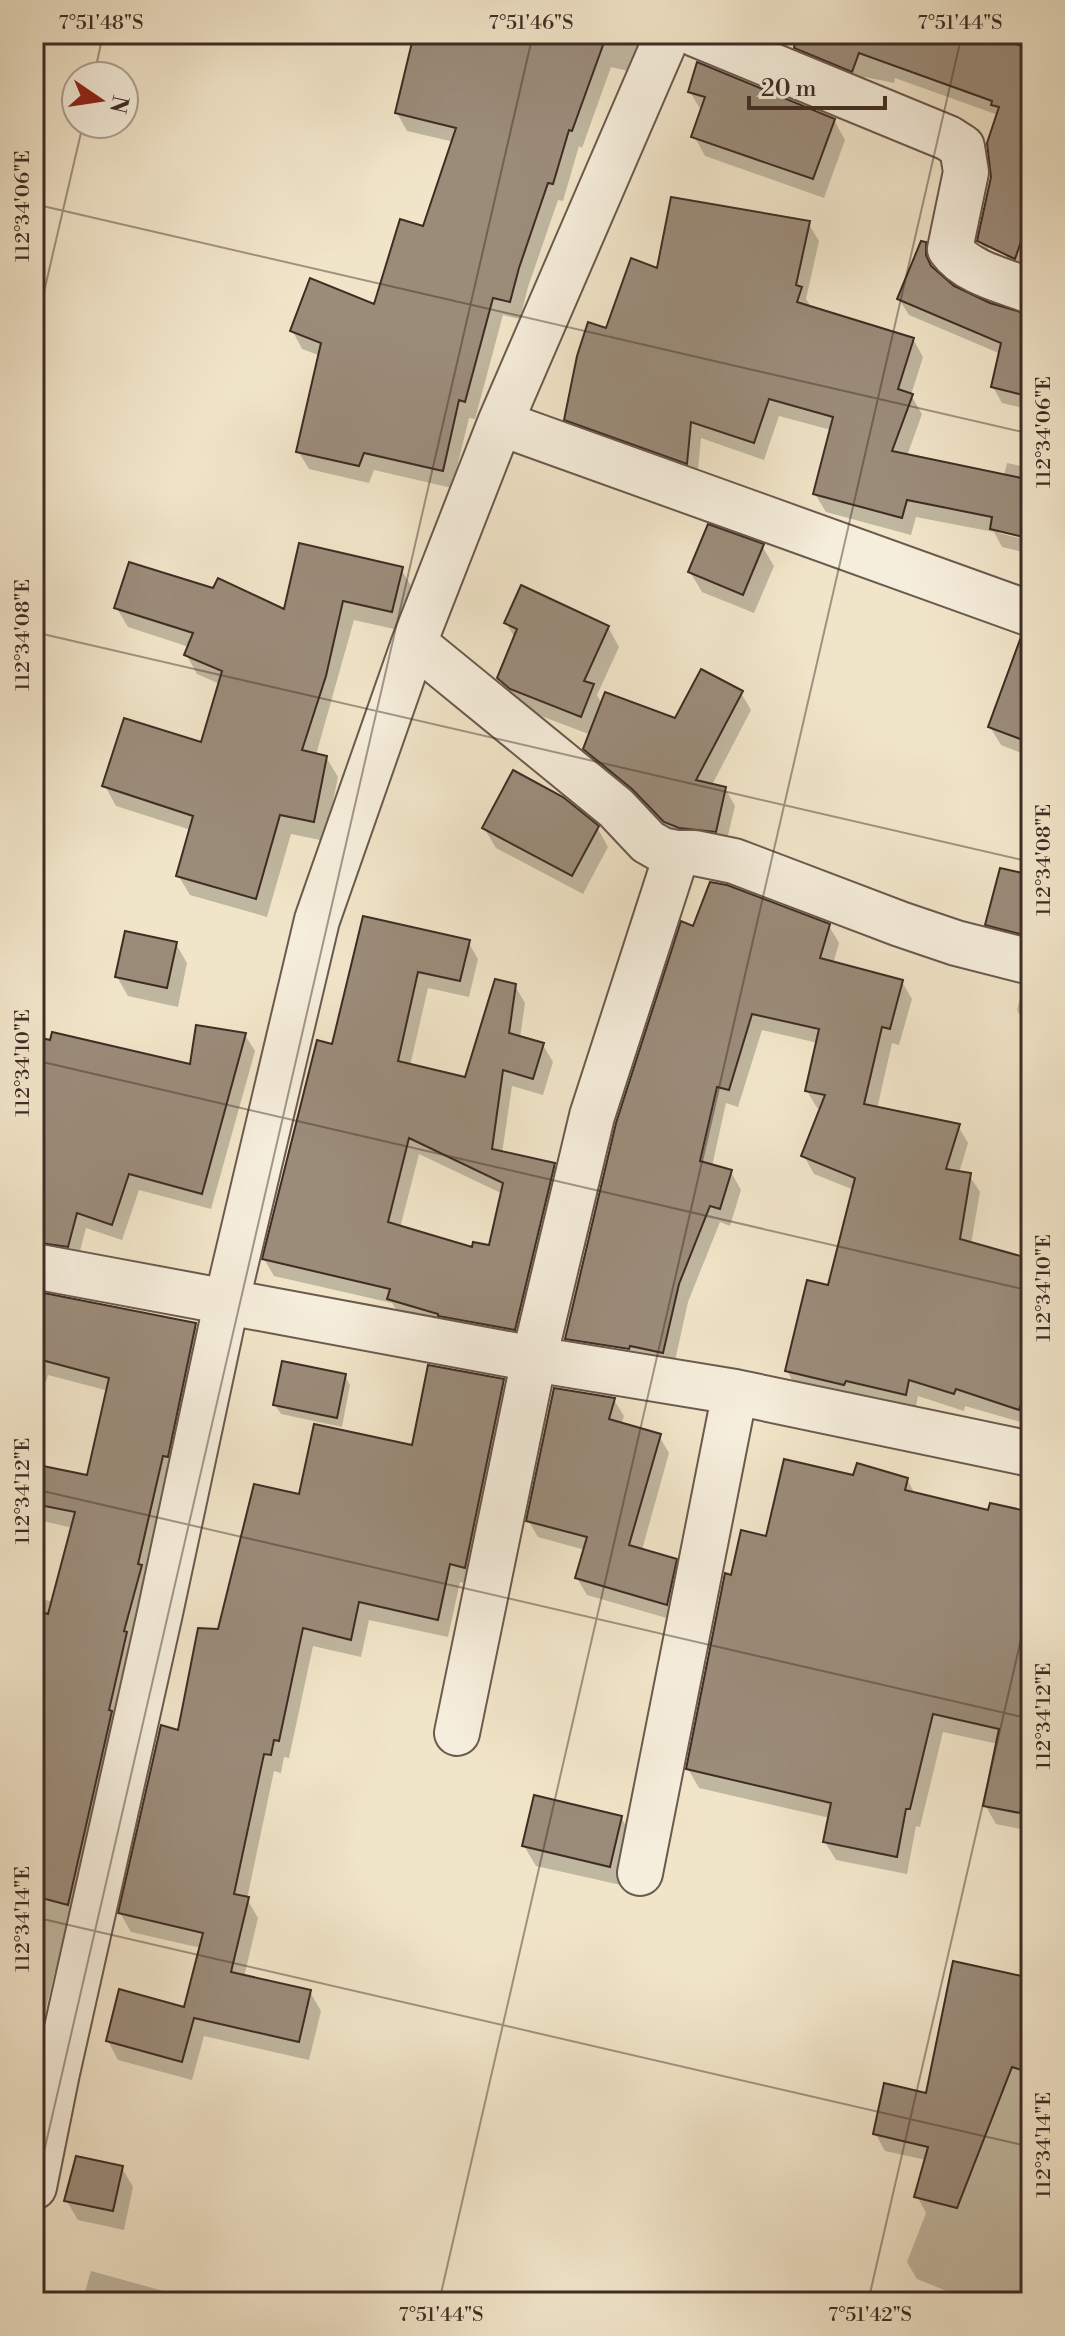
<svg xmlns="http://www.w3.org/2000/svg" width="1065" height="2336" font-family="'Libre Bodoni',serif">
	<rect width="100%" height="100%" fill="#f1e5c9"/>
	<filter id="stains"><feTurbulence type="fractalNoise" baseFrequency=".0025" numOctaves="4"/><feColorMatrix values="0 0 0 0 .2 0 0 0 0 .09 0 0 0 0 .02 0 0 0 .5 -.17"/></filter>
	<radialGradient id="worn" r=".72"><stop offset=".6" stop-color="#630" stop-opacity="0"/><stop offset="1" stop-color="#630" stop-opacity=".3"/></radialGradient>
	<path fill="#0003" fill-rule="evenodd" d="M527,34H642L632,72L611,67L582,148L579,146L563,201L558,200L528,287L520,319L503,315L475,419L469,418L452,488L374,470L369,483L309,469L298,451L321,356L302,349L292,330L375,306L424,229L454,142L407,131L397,113Z
		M799,34H1031V276L989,257L979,241L993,177L998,115L895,78L894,83L865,77L861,86L805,64L796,47ZM988,245L1007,255L1005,259L988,249Z
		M690,92L834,120L845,140L824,198L705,156L694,136L702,112Z
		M808,223L819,241L806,299L811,307L913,339L923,357L911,395L922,414L907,456L1004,476L1007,463L1031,468V537L999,529V533L1031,541V554L1002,547L994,532L916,517L911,535L826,512L815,494L831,430L779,416L764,460L701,438L697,480L577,437L567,419L607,331L659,271Z
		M924,244L934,260V271L950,286L977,300L1031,317V410L1002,403L993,387L1001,354L909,315L899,299Z
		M762,546L774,566L754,613L702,592L690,572Z
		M401,569L413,589L403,631L354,620L316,755L326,757L338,777L325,841L291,834L267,917L190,895L178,875L191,830L116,806L105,786L202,744L220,684L197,674L186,654L189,647L128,627L116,607L285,612Z
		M506,623L608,627L619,647L597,695L602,704L676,721L741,693L751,710L712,785L725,788L735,806L725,848L676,839L595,766L585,749L591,735L523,709L511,698L499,678L515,638Z
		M1031,640V757L1001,745L990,727Z
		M597,827L608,847L583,894L496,848L484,828Z
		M1031,877V952L998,944L987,924Z
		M365,918L468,942L478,959L469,997L428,988L410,1066L467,1080L515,986L525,1003L520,1038L543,1045L553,1062L543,1095L512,1086L502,1153L554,1165L564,1182L524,1346L400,1316L392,1303L274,1276L264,1259L333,1047ZM419,1154L503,1194L490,1248L474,1249L400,1228Z
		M829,926L839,943L833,964L902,982L912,999L899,1045L892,1043L877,1109L958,1126L968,1143L959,1173L969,1175L980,1192L971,1244L1031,1261V1425L965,1406L964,1411L918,1396L915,1411L797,1389L787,1371L829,1288L854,1190L814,1174L804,1156L822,1109L817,1108L807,1091L818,1043L762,1030L738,1107L726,1103L712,1166L731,1172L741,1190L730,1226L720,1222L688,1302L673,1370L577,1356L567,1338L695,929Z
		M176,944L187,963L178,1007L128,996L117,977Z
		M1023,987L1031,988V1029L1027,1028L1017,1010Z
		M245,1035L255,1051L211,1209L139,1190L122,1240L86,1228L77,1263L34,1260V1038L192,1066Z
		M34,1293L195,1325L205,1342L64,1972L55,1971L41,2030L36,2029L34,2036V1597L54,1602L73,1528L34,1519V1466L89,1477L109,1391L48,1375L46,1382L34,1378Z
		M345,1376L350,1385L342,1427L281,1414L275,1405Z
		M503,1381L514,1399L475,1586L460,1582L448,1637L369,1620L361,1657L313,1646L289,1758L284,1757L281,1773L274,1771L247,1899L258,1918L244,1977L310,1992L321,2011L309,2060L204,2036L192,2080L118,2060L108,2041L186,2009L201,1948L131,1932L120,1913L180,1732L220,1631L300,1497L414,1447Z
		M614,1400L624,1416L621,1425L659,1436L669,1453L642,1550L675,1560L685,1577L677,1621L587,1595L577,1578L585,1550L538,1537L528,1520Z
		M855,1477L907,1479L915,1494L990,1513L1031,1514V1831L996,1824L985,1805L998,1744L943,1732L920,1827L916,1826L907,1874L836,1860L825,1842L830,1818L699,1788L688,1769L733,1577L768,1538Z
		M621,1817L632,1837L621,1885L536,1866L524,1846Z
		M1031,1980V2302H952L954,2294L917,2279L907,2262L926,2213L917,2196L926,2160L885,2151L875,2133L927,2095Z
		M122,2168L133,2187L124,2230L78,2220L66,2200Z
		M91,2271L178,2295L182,2302H82Z"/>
	<path fill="#9b8c7a" stroke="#3e2c25" stroke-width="2" fill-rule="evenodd" d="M414,34H607L572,131L569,130L553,184L548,183L519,268L510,302L493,298L465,402L459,400L443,471L364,453L359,466L296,452L321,343L290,331L310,278L374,304L400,219L423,226L456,128L395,113Z
		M797,34H989L1021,46L1025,34H1031V212L1015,259L977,241L991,177L987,143L999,107L991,105L992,101L859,53L852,72L794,48Z
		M697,62L835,119L813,179L691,137L705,97L688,92Z
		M671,197L810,221L796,285L802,287L797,302L914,338L898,389L913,394L892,451L1031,480V539L990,529L992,517L907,500L902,518L813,494L833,417L769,399L754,443L691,422L687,464L564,420L577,356L588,322L606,328L631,258L657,268Z
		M921,241L926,242V255L931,266L954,286L990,303L1031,315V397L991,387L1001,343L897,299Z
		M708,524L764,544L743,595L688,572Z
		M299,543L403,567L392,612L343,601L326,676L302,750L327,756L314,822L280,815L256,899L176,876L193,816L102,786L124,718L201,742L222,671L184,655L193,633L114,608L129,562L213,588L218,578L284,609Z
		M521,585L609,626L584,681L594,684L581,717L510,689L497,678L517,629L504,623Z
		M1021,637L1031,638V743L988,727Z
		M701,669L743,691L696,780L726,787L716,832L679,828L664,822L632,789L583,749L605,692L675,718Z
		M513,770L563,797L599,826L572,876L482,828Z
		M1000,868L1031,875V908L1024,935L985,925Z
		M710,882L727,885L830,924L820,958L903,980L890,1029L882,1027L864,1104L960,1124L946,1169L971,1173L960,1239L1031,1259V1372L1019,1410L956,1389L954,1394L909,1380L906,1395L846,1381L844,1385L785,1371L807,1280L828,1285L855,1178L801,1156L825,1095L805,1091L819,1029L752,1014L729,1090L717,1087L700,1161L732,1170L720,1209L710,1206L679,1284L663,1353L630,1346L629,1349L565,1339L616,1123L681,921L693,926Z
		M363,916L470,940L460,981L418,972L398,1061L465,1077L495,979L516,984L509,1033L544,1043L533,1079L503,1070L492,1149L555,1163L515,1330L438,1316V1314L387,1299L390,1289L262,1259L317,1040L332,1044ZM409,1138L503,1183L489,1245L473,1242L472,1247L388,1222Z
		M125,931L177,942L167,988L115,977Z
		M196,1025L246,1033L202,1194L129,1174L112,1225L77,1213L68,1247L34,1242V1036L50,1040L52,1032L190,1064Z
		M34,1291L196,1323L168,1457L163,1456L138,1564L142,1565L124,1631L127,1632L109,1710L112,1711L68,1905L34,1896V1610L48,1614L75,1512L34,1504V1488L38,1465L87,1475L109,1378L34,1358Z
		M282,1361L346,1374L337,1418L273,1405Z
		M428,1365L504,1379L465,1568L450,1564L438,1620L359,1602L351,1640L303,1628L279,1741L274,1740L271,1755L264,1754L234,1894L249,1897L231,1972L311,1990L299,2042L194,2018L182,2062L106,2041L119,1989L184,2007L203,1933L118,1913L161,1725L178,1730L198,1628L218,1629L254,1484L299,1494L314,1424L412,1445Z
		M554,1388L615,1398L609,1419L661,1434L629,1545L677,1559L667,1605L575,1578L587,1537L526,1521Z
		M784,1459L853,1475L857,1463L908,1478L905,1490L988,1510L990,1503L1031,1512V1759L1020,1813L983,1806L999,1729L933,1714L910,1809H906L897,1857L823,1842L831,1803L686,1769L725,1573L731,1575L741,1530L766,1536Z
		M534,1795L622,1816L610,1867L522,1846Z
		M953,1961L1031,1978V2073L1012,2067L957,2208L914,2197L928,2147L873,2134L884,2083L926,2093Z
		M76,2156L123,2166L113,2211L64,2201Z"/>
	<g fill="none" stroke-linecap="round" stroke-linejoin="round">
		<g stroke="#6b5a4e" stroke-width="48">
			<path id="street" d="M695,34L948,138L962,147L966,172L950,249C967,273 1005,281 1031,291
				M500,423L1031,614
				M414,643L616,808L648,842L662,850L677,853L592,1116L534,1359L457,1733
				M677,853H695L734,861L900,924L956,943L1031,962
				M34,1266L534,1359L735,1392L1031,1454
				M640,1873L735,1392
				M34,2187L57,2073L160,1613L227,1300L317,920L414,643L500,423L668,34"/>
		</g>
		<use href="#street" stroke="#f6eedc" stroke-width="44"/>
	</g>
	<path fill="none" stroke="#3e2c25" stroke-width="2" stroke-opacity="0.45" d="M94,76L103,34M34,204L1031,434M34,335L83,124M34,632L1031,862M34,1060L1031,1291M34,1489L1031,1719M34,1917L1031,2147M34,2195L533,34M439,2302L962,34M868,2302L1031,1596"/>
	<rect width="1065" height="2336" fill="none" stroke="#f1e5c9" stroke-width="88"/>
	<g transform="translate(100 100) rotate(103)"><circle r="38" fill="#f6eedc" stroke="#aca093" stroke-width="2"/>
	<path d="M0-6L14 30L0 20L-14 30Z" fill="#8f2418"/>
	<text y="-12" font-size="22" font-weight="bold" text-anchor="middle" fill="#3e2c25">N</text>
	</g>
	<path d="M749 96v12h136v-12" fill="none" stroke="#3e2c25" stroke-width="4"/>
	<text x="761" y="96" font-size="24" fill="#3e2c25" stroke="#f6eedc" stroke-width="6" paint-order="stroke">20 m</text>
	<rect x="44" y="44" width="977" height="2248" fill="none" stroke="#3e2c25" stroke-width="3"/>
	<g font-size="20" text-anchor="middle" fill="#3e2c25">
		<text x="101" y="29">7°51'48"S</text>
		<text x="531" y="29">7°51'46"S</text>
		<text x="960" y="29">7°51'44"S</text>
		<text transform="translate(22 206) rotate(-90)" y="7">112°34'06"E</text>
		<text transform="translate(1043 432) rotate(-90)" y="7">112°34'06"E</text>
		<text transform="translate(22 635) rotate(-90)" y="7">112°34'08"E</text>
		<text transform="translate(1043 860) rotate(-90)" y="7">112°34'08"E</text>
		<text transform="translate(22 1063) rotate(-90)" y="7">112°34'10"E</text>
		<text transform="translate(1043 1288) rotate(-90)" y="7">112°34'10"E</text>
		<text transform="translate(22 1491) rotate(-90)" y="7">112°34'12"E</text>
		<text transform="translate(1043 1716) rotate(-90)" y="7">112°34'12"E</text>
		<text transform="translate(22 1919) rotate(-90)" y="7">112°34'14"E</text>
		<text transform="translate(1043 2145) rotate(-90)" y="7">112°34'14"E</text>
		<text x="441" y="2321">7°51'44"S</text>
		<text x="870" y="2321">7°51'42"S</text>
	</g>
	<rect width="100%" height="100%" filter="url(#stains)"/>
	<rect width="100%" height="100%" fill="url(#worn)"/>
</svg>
